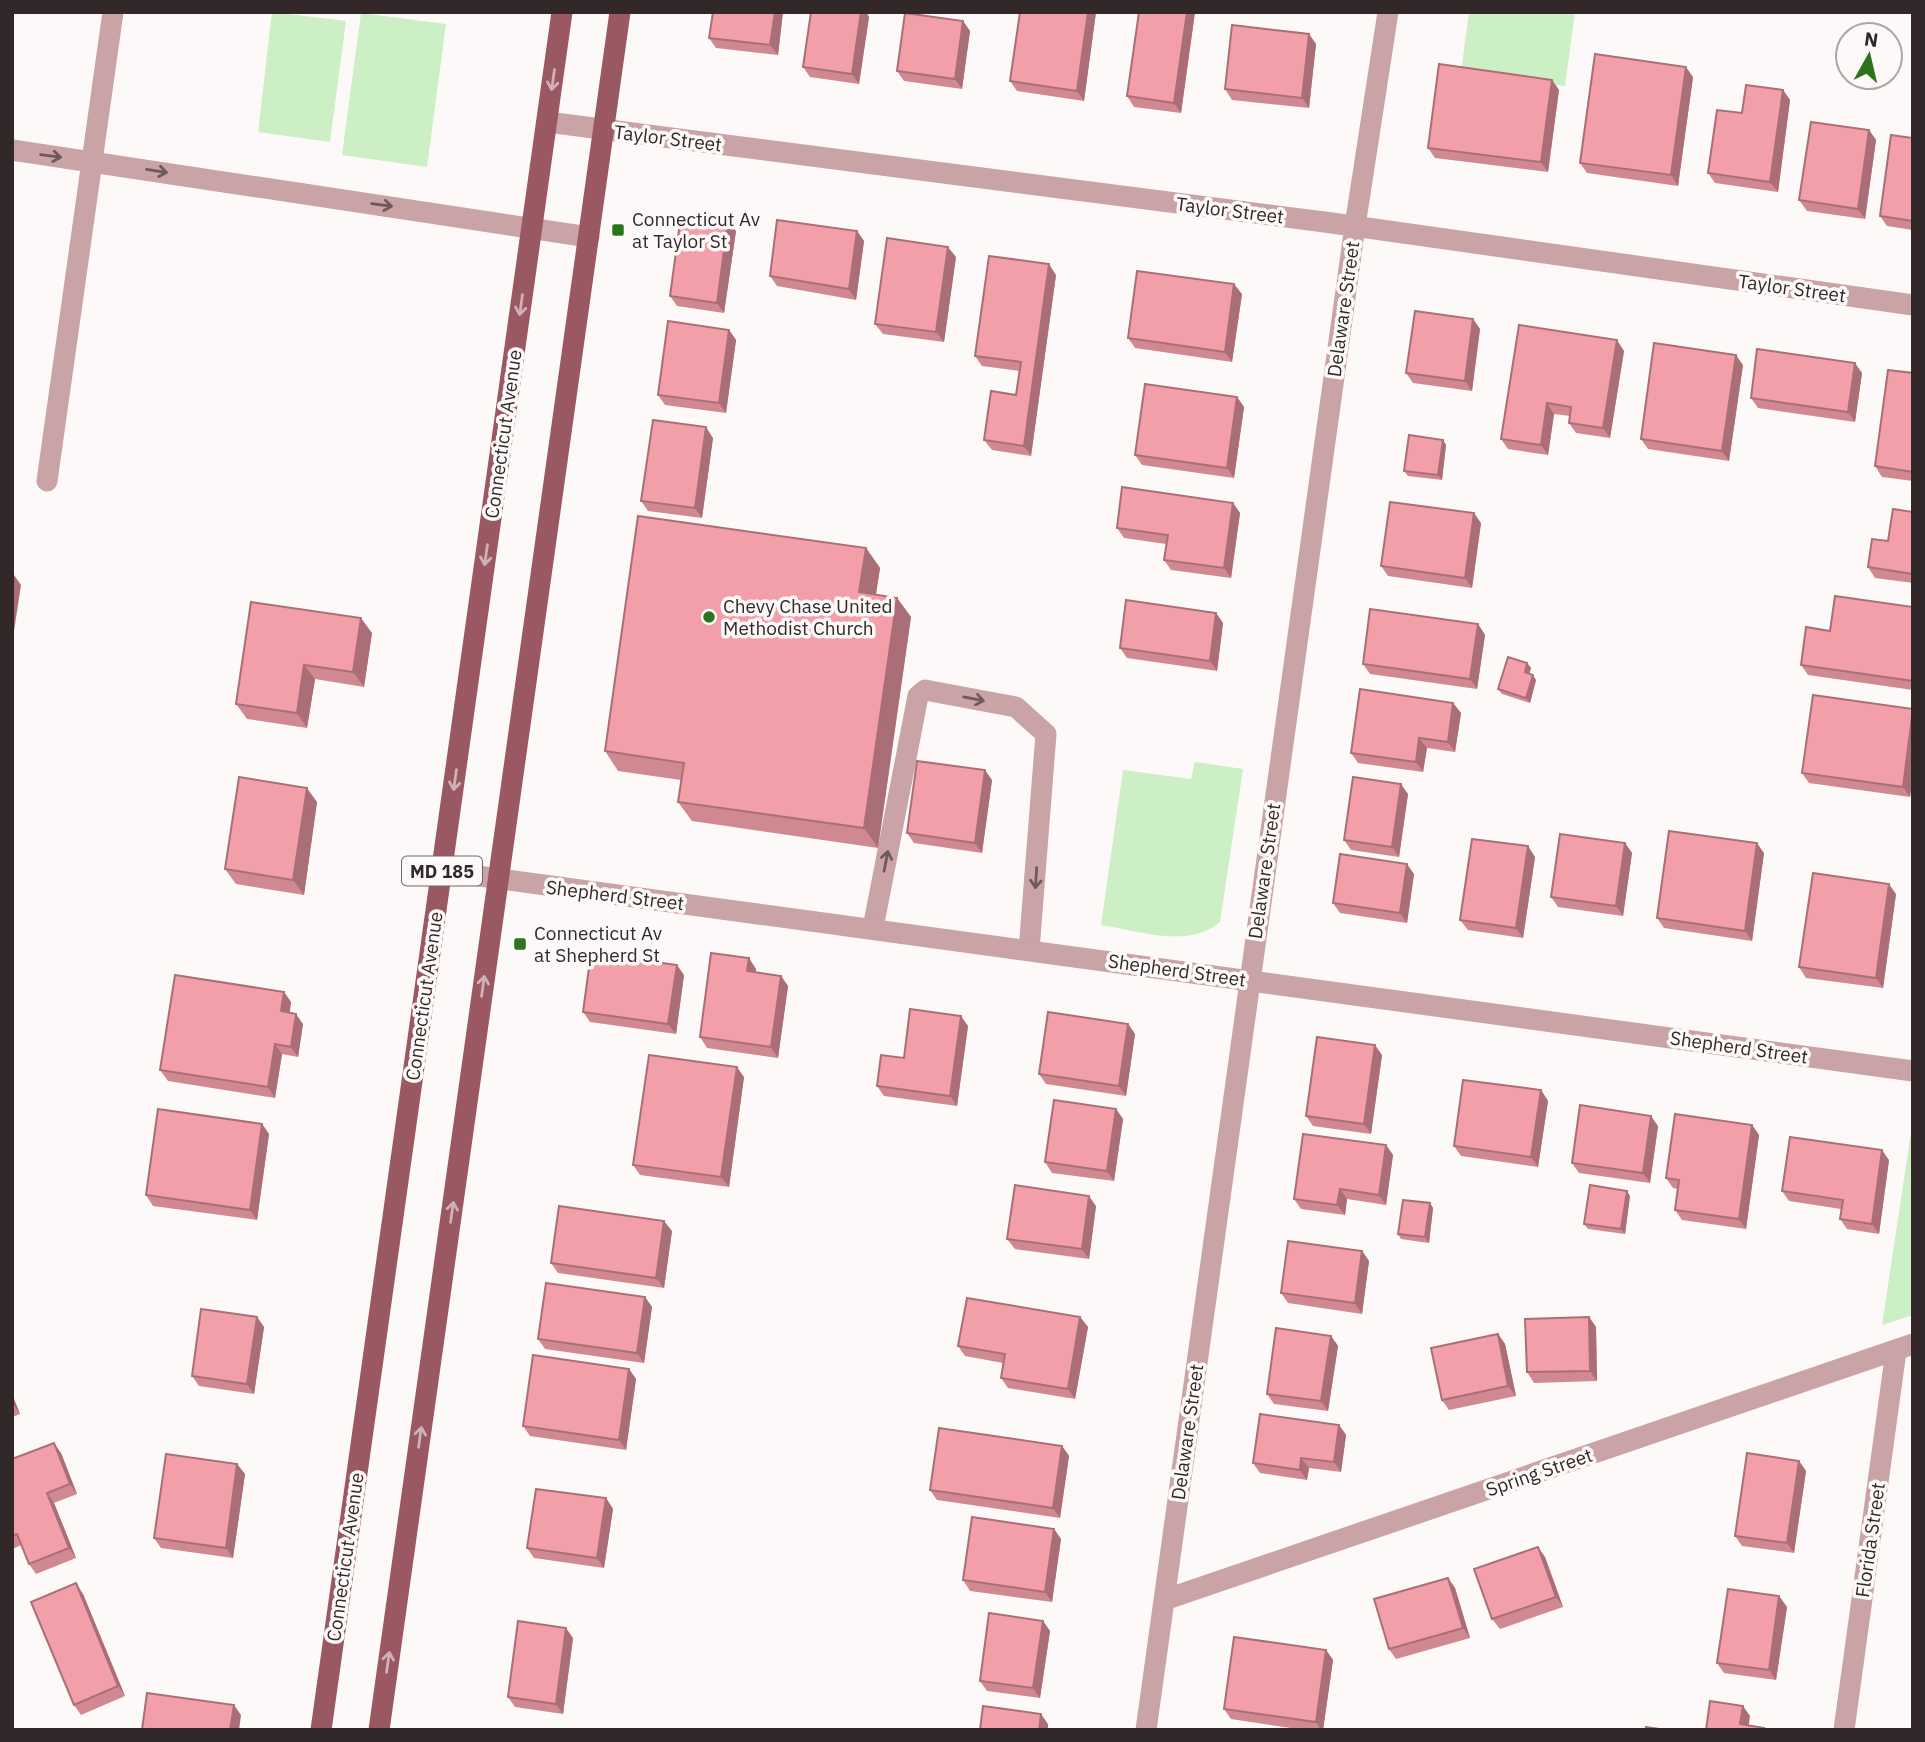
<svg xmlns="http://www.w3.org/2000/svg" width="1925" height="1742" font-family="'IBM Plex Sans',sans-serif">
	<rect width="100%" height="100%" fill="#fef9f9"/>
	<path fill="#ccefc5" d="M272,12L346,21L330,142L258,132Z
		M1469,12H1575L1565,86L1461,72Z
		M361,13L446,24L427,167L342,155Z
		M1195,762L1243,769L1220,922C1189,949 1139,931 1101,925L1123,770L1191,779Z
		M1913,1119V1315L1882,1325Z"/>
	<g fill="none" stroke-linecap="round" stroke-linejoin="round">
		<path stroke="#c9a3a6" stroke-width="21" d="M12,150L589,237
			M47,481L113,12
			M873,928L918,696L925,690L1016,707L1046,734L1029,950"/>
		<path stroke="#c9a3a6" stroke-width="21" d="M547,122L1332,223L1913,305
			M442,871L1913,1071
			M1164,1600L1913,1344
			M1146,1730L1355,226L1388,12
			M1844,1730L1896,1351"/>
		<path stroke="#9a5962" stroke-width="21" d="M321,1730L562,12
			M379,1730L620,12"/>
	</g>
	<path fill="#d18991" d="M783,12L778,55L716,48L709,38Z
		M811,12H866L869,17L859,84L810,77L803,67Z
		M1020,12H1096L1084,101L1017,91L1010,81Z
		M1139,12H1195L1181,113L1134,107L1127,96Z
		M963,21L970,31L962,89L904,81L897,71Z
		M1309,34L1316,44L1309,108L1232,100L1225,89Z
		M1693,77L1678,186L1587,173L1580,163Z
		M1552,80L1559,90L1548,172L1435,158L1428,148Z
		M1783,90L1790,100L1778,192L1715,183L1708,173L1742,113Z
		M1869,130L1876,140L1865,219L1807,211L1799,200Z
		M1913,138V230L1887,226L1880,216Z
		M736,231L724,313L677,306L670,296Z
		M857,231L864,241L856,300L777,286L770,276Z
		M956,257L944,342L883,334L875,324Z
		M1056,275L1031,456L992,450L984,440L1016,395L1019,371L982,366L975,356Z
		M1242,294L1232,362L1135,348L1128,338Z
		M1473,319L1480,329L1472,391L1413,383L1406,373Z
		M1519,325L1624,351L1610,438L1576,433L1569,423L1570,416L1554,414L1548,455L1508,449L1501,439Z
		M729,330L736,340L726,413L665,405L658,395Z
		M1743,365L1729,461L1648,449L1641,439Z
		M1862,373L1855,422L1758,408L1751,398Z
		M1913,373V481L1882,477L1875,466Z
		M1237,397L1244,407L1234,478L1142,465L1135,455Z
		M713,438L702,518L648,511L641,501Z
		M1443,440L1446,445L1442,480L1408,476L1404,471Z
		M1233,503L1240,513L1231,578L1171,570L1164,560L1166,544L1124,538L1117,528Z
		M1913,512V583L1875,578L1868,567Z
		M1481,523L1472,588L1388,576L1381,566Z
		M866,548L880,568L876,595L897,598L911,617L878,848L692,821L678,802L681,780L618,771L605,751Z
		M251,602L372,633L364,687L315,679L307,728L247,719L236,704Z
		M1913,607V690L1808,675L1801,665L1830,631Z
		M1216,613L1223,623L1217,671L1127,658L1120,648Z
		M1478,624L1485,635L1477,689L1370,674L1363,664Z
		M1527,663L1531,668L1529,674L1536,680L1530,703L1502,694L1498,689Z
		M1453,703L1461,713L1455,752L1427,748L1423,772L1358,763L1351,753Z
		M1913,709V776L1910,797L1809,783L1802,773Z
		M992,780L982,853L914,843L907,833Z
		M1408,794L1399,857L1351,850L1344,840Z
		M317,802L304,895L236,884L225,869Z
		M1625,843L1632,853L1623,916L1558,907L1551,897Z
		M1764,853L1752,941L1664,928L1657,918Z
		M1535,857L1523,938L1468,930L1460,920Z
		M1414,874L1407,923L1340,913L1333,903Z
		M1896,894L1883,988L1806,978L1799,967Z
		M756,969V973L781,976L788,986L778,1058L707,1048L700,1037Z
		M684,975L676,1034L590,1022L583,1012Z
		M284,992L291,1002L290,1012L303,1024L298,1057L282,1054L275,1098L168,1081L160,1070Z
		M1128,1024L1135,1034L1126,1096L1046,1084L1039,1074Z
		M968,1026L957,1106L884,1096L877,1086L904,1058Z
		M1382,1055L1371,1134L1313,1126L1306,1116Z
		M744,1077L729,1187L640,1175L633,1165Z
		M1541,1090L1548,1101L1538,1167L1461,1156L1454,1146Z
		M1116,1109L1123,1119L1114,1181L1052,1173L1045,1162Z
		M262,1124L269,1134L257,1220L153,1206L146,1195Z
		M1752,1125L1759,1135L1746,1229L1682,1220L1675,1210L1678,1189L1673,1188L1666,1178Z
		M1658,1126L1650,1183L1579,1173L1572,1163Z
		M1386,1145L1393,1155L1386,1205L1347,1199L1345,1215L1301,1209L1294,1199Z
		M1889,1160L1879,1234L1847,1229L1840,1219L1841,1209L1789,1201L1782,1191Z
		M1630,1196L1625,1234L1588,1229L1584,1224Z
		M1430,1203L1433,1208L1429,1243L1401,1239L1398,1234Z
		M1096,1206L1089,1259L1015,1249L1007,1239Z
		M672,1231L664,1288L558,1273L551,1263Z
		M1362,1251L1369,1261L1362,1314L1288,1303L1281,1293Z
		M645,1297L652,1307L644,1363L545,1349L538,1339Z
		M257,1317L264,1327L254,1394L199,1386L192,1376Z
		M1080,1317L1088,1327L1075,1399L1008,1388L1001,1378L1003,1363L965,1356L958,1346Z
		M1589,1317L1596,1327L1597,1381L1534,1383L1527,1372Z
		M1498,1334L1505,1344L1516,1396L1449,1410L1442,1400Z
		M1331,1336L1338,1346L1328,1411L1274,1404L1267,1394Z
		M629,1369L636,1379L626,1450L530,1436L523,1426Z
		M12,1394L20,1414L12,1417Z
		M1339,1425L1346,1435L1341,1472L1309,1468L1307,1480L1260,1473L1253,1463Z
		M1062,1446L1069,1456L1060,1518L937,1500L930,1490Z
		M61,1453L77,1494L54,1503L76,1558L36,1574L29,1564L22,1545L12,1549V1459Z
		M1799,1461L1806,1471L1794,1553L1742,1546L1735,1536Z
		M237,1464L245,1474L233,1558L161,1548L154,1538Z
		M606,1498L613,1509L604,1568L534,1558L527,1548Z
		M1054,1529L1061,1539L1052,1602L970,1591L963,1580Z
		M1545,1557L1563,1607L1500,1629L1492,1619Z
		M1448,1578L1455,1588L1470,1638L1396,1659L1389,1649Z
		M83,1594L125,1696L81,1715L74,1705Z
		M1779,1596L1787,1607L1776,1680L1724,1673L1717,1663Z
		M1043,1621L1050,1631L1040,1698L987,1691L980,1681Z
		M573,1638L563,1714L515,1707L508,1697Z
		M1326,1650L1333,1660L1323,1730H1304L1231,1719L1224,1709Z"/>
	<path fill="#aa6f76" d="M775,12H783L778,55L770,45Z
		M861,12H866L869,17L859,84L852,74Z
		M1088,12H1096L1084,101L1077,91Z
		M1187,12H1195L1181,113L1174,103Z
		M963,21L970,31L962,89L955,79Z
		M1309,34L1316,44L1309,108L1302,98Z
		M1686,67L1693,77L1678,186L1671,175Z
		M1552,80L1559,90L1548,172L1541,162Z
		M1783,90L1790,100L1778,192L1770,182Z
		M1869,130L1876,140L1865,219L1858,209Z
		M728,221L736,231L724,313L717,303Z
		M857,231L864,241L856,300L849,289Z
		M948,247L956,257L944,342L936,332Z
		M1049,264L1056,275L1031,456L1024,446Z
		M1234,284L1242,294L1232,362L1225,352Z
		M1473,319L1480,329L1472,391L1465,381Z
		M729,330L736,340L726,413L719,403Z
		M1617,340L1624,351L1610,438L1603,428Z
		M1736,355L1743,365L1729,461L1722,451Z
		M1855,363L1862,373L1855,422L1848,412Z
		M1237,397L1244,407L1234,478L1227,468Z
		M1547,403L1554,414L1548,455L1541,445Z
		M706,427L713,438L702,518L695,508Z
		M1443,440L1446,445L1442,480L1438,475Z
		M1233,503L1240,513L1231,578L1224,568Z
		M1474,513L1481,523L1472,588L1465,578Z
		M866,548L880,568L873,612L859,592Z
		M14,575L21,585L14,631L12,629V586Z
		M897,598L911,617L878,848L864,828Z
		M1216,613L1223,623L1217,671L1210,661Z
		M361,618L372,633L364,687L353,672Z
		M1478,624L1485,635L1477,689L1470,679Z
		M1527,663L1531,668L1528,677L1525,672Z
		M304,665L315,679L307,728L297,713Z
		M1533,675L1536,680L1530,703L1526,698Z
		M1453,703L1461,713L1455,752L1448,742Z
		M1913,715V776L1910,797L1903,787Z
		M1419,738L1427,748L1423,772L1416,762Z
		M985,770L992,780L982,853L975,843Z
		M1401,784L1408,794L1399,857L1392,847Z
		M307,788L317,802L304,895L293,880Z
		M1625,843L1632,853L1623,916L1616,906Z
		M1757,843L1764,853L1752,941L1745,931Z
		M1528,846L1535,857L1523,938L1516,928Z
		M1407,864L1414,874L1407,923L1400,913Z
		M1889,884L1896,894L1883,988L1876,978Z
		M749,958L756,969L754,982L747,971Z
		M677,965L684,975L676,1034L668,1024Z
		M781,976L788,986L778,1058L771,1047Z
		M284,992L291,1002L288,1021L281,1011Z
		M296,1014L303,1024L298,1057L291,1047Z
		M961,1016L968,1026L957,1106L950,1096Z
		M1128,1024L1135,1034L1126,1096L1119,1086Z
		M275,1044L282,1054L275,1098L268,1087Z
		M1375,1045L1382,1055L1371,1134L1364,1124Z
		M737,1067L744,1077L729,1187L721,1177Z
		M1541,1090L1548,1101L1538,1167L1531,1157Z
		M1116,1109L1123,1119L1114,1181L1107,1171Z
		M1651,1116L1658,1126L1650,1183L1643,1173Z
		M262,1124L269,1134L257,1220L250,1210Z
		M1752,1125L1759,1135L1746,1229L1739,1219Z
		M1386,1145L1393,1155L1386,1205L1379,1195Z
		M1882,1150L1889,1160L1879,1234L1872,1224Z
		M1340,1189L1347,1199L1345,1215L1337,1205Z
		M1627,1191L1630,1196L1625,1234L1621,1229Z
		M1089,1196L1096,1206L1089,1259L1082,1249Z
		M1430,1203L1433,1208L1429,1243L1425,1237Z
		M664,1221L672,1231L664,1288L656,1278Z
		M1362,1251L1369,1261L1362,1314L1355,1303Z
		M645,1297L652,1307L644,1363L637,1353Z
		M257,1317L264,1327L254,1394L247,1384Z
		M1080,1317L1088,1327L1075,1399L1068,1389Z
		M1589,1317L1596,1327L1597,1381L1590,1371Z
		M1498,1334L1505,1344L1516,1396L1508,1386Z
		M1331,1336L1338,1346L1328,1411L1321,1401Z
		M629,1369L636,1379L626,1450L619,1440Z
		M12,1394L20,1414L13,1404Z
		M1339,1425L1346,1435L1341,1472L1334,1462Z
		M54,1443L61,1453L77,1494L70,1484Z
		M1062,1446L1069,1456L1060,1518L1053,1508Z
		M1301,1458L1309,1468L1307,1480L1300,1470Z
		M1799,1461L1806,1471L1794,1553L1787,1543Z
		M237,1464L245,1474L233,1558L226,1548Z
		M47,1493L54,1503L76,1558L69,1548Z
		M606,1498L613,1509L604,1568L597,1558Z
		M1054,1529L1061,1539L1052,1602L1045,1592Z
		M1538,1547L1545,1557L1563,1607L1556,1597Z
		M1448,1578L1455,1588L1470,1638L1463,1628Z
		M76,1583L83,1594L125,1696L118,1686Z
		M1779,1596L1787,1607L1776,1680L1769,1670Z
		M1043,1621L1050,1631L1040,1698L1033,1688Z
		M566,1628L573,1638L563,1714L556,1704Z
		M1326,1650L1333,1660L1323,1730H1321L1316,1722Z
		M234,1705L241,1715L239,1730H230Z
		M1743,1706L1750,1716L1748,1730L1740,1724Z
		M1041,1714L1048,1724V1730H1039Z"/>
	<path fill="#f39fa9" stroke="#aa6f76" stroke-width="2" d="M713,12H775L770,45L709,38Z
		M811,12H861L852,74L803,67Z
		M1020,12H1088L1077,91L1010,81Z
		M1139,12H1187L1174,103L1127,96Z
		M905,13L963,21L955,79L897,71Z
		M1232,25L1309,34L1302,98L1225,89Z
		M1595,54L1686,67L1671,175L1580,163Z
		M1439,64L1552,80L1541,162L1428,148Z
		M1746,85L1783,90L1770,182L1708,173L1717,110L1742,113Z
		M1811,122L1869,130L1858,209L1799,200Z
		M1891,135L1913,138V221L1880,216Z
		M681,215L728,221L717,303L670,296Z
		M777,220L857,231L849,289L770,276Z
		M887,238L948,247L936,332L875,324Z
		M989,256L1049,264L1024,446L984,440L991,391L1016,395L1021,362L975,356Z
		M1137,271L1234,284L1225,352L1128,338Z
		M1415,311L1473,319L1465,381L1406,373Z
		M668,321L729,330L719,403L658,395Z
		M1519,325L1617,340L1603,428L1569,423L1571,407L1547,403L1541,445L1501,439Z
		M1654,343L1736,355L1722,451L1641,439Z
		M1757,349L1855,363L1848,412L1751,398Z
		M1888,370L1913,373V472L1875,466Z
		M1145,384L1237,397L1227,468L1135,455Z
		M653,420L706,427L695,508L641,501Z
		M1409,435L1443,440L1438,475L1404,471Z
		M1122,487L1233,503L1224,568L1164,560L1168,535L1117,528Z
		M1390,502L1474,513L1465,578L1381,566Z
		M1893,509L1913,512V574L1868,567L1872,539L1888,541Z
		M638,516L866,548L859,592L897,598L864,828L678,802L684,763L605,751Z
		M1835,596L1913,607V681L1801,665L1806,627L1830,631Z
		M1126,600L1216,613L1210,661L1120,648Z
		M251,602L361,618L353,672L304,665L297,713L236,704Z
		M1370,609L1478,624L1470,679L1363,664Z
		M1508,657L1527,663L1525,672L1533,675L1526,698L1498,689Z
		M1360,689L1453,703L1448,742L1419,738L1416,762L1351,753Z
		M1813,695L1913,709L1903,787L1802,773Z
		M917,761L985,770L975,843L907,833Z
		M239,777L307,788L293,880L225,869Z
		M1353,777L1401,784L1392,847L1344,840Z
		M1669,831L1757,843L1745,931L1657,918Z
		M1560,834L1625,843L1616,906L1551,897Z
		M1472,839L1528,846L1516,928L1460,920Z
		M1340,854L1407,864L1400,913L1333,903Z
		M1813,873L1889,884L1876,978L1799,967Z
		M591,953L677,965L668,1024L583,1012Z
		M711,953L749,958L747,971L781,976L771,1047L700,1037Z
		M175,975L284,992L281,1011L296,1014L291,1047L275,1044L268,1087L160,1070Z
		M910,1009L961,1016L950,1096L877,1086L881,1055L904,1058Z
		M1048,1012L1128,1024L1119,1086L1039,1074Z
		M1317,1037L1375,1045L1364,1124L1306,1116Z
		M649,1055L737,1067L721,1177L633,1165Z
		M1463,1080L1541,1090L1531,1157L1454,1146Z
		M1054,1100L1116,1109L1107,1171L1045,1162Z
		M1580,1105L1651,1116L1643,1173L1572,1163Z
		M158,1109L262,1124L250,1210L146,1195Z
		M1675,1114L1752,1125L1739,1219L1675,1210L1679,1180L1666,1178Z
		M1303,1134L1386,1145L1379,1195L1340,1189L1337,1205L1294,1199Z
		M1790,1137L1882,1150L1872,1224L1840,1219L1843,1200L1782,1191Z
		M1015,1185L1089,1196L1082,1249L1007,1239Z
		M1590,1185L1627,1191L1621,1229L1584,1224Z
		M1403,1200L1430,1203L1425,1237L1398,1234Z
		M559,1206L664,1221L656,1278L551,1263Z
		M1288,1241L1362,1251L1355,1303L1281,1293Z
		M546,1283L645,1297L637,1353L538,1339Z
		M967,1298L1080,1317L1068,1389L1001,1378L1005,1354L958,1346Z
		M201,1309L257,1317L247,1384L192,1376Z
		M1589,1317L1590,1371L1527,1372L1525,1319Z
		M1276,1328L1331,1336L1321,1401L1267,1394Z
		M1498,1334L1508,1386L1442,1400L1431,1348Z
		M533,1355L629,1369L619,1440L523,1426Z
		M1260,1414L1339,1425L1334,1462L1301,1458L1300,1470L1253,1463Z
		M939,1428L1062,1446L1053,1508L930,1490Z
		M54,1443L70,1484L47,1493L69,1548L29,1564L17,1534L12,1536V1459Z
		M1747,1453L1799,1461L1787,1543L1735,1536Z
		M166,1454L237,1464L226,1548L154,1538Z
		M536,1489L606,1498L597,1558L527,1548Z
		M972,1517L1054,1529L1045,1592L963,1580Z
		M1538,1547L1556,1597L1492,1619L1474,1569Z
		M1448,1578L1463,1628L1389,1649L1374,1599Z
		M76,1583L118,1686L74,1705L31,1602Z
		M1728,1589L1779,1596L1769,1670L1717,1663Z
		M989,1613L1043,1621L1033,1688L980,1681Z
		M518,1621L566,1628L556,1704L508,1697Z
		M1234,1637L1326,1650L1316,1722L1224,1709Z
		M147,1693L234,1705L230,1730H142Z
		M1710,1701L1743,1706L1740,1724L1764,1728L1763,1730H1706Z
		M983,1706L1041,1714L1039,1730H980Z
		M1646,1727L1666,1730H1646Z"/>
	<defs><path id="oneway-shaft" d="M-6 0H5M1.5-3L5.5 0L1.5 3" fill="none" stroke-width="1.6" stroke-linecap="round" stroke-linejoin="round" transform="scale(1.75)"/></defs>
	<g stroke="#d1b1b5">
		<use href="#oneway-shaft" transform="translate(553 80) rotate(98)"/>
		<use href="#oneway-shaft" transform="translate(521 305) rotate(98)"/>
		<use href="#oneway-shaft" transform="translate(486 555) rotate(98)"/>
		<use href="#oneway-shaft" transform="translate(455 780) rotate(98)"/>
		<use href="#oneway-shaft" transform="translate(483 986) rotate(-82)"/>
		<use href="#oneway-shaft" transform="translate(452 1212) rotate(-82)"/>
		<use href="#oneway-shaft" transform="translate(420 1437) rotate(-82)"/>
		<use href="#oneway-shaft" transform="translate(388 1662) rotate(-82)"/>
	</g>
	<g stroke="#6e595b">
		<use href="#oneway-shaft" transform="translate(51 156) rotate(8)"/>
		<use href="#oneway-shaft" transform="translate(157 171) rotate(9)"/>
		<use href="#oneway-shaft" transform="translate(382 205) rotate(8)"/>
		<use href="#oneway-shaft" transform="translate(974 699) rotate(11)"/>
		<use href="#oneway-shaft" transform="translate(886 861) rotate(-79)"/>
		<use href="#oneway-shaft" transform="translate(1036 878) rotate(94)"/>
	</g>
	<g fill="#2a751a" stroke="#fef9f9" stroke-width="2.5">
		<rect x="611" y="223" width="14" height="14" rx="3.5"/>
		<circle cx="709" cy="617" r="7"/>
		<rect x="513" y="937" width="14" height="14" rx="3.5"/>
	</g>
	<g text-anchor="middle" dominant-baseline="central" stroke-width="7" stroke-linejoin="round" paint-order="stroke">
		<rect fill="#fef9f9" stroke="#6f6767" stroke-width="2" x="402" y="856.5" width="80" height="29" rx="5"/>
		<g font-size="18" font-weight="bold" fill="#322829">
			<text x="442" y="871">MD 185</text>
		</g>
		<g font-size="19" fill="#322829" stroke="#fef9f9">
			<text transform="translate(668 138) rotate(7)">Taylor Street</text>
			<text transform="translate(1230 210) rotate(7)">Taylor Street</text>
			<text transform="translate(1792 288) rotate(8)">Taylor Street</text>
			<text transform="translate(1343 309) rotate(-82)">Delaware Street</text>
			<text transform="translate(503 434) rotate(-82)">Connecticut Avenue</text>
			<text transform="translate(1264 871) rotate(-82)">Delaware Street</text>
			<text transform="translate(615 895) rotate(7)">Shepherd Street</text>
			<text transform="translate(1177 970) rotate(8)">Shepherd Street</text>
			<text transform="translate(424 996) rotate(-82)">Connecticut Avenue</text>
			<text transform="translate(1739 1047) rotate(8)">Shepherd Street</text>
			<text transform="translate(1187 1432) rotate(-82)">Delaware Street</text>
			<text transform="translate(1539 1472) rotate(-19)">Spring Street</text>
			<text transform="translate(1870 1540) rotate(-82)">Florida Street</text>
			<text transform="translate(345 1557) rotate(-82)">Connecticut Avenue</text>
		</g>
		<g font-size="19" fill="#322829" stroke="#fef9f9" text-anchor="start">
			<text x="632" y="219">Connecticut Av<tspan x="632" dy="22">at Taylor St</tspan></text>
			<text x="723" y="606">Chevy Chase United<tspan x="723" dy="22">Methodist Church</tspan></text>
			<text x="534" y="933">Connecticut Av<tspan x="534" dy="22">at Shepherd St</tspan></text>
		</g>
	</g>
	<rect width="1925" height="1742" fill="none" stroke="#322829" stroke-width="28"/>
	<g transform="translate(1869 56) rotate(8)"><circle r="33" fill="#fef9f9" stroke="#aca5a6" stroke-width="2"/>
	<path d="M0-5L12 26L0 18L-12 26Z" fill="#2a751a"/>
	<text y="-10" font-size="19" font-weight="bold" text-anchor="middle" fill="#322829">N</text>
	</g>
</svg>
